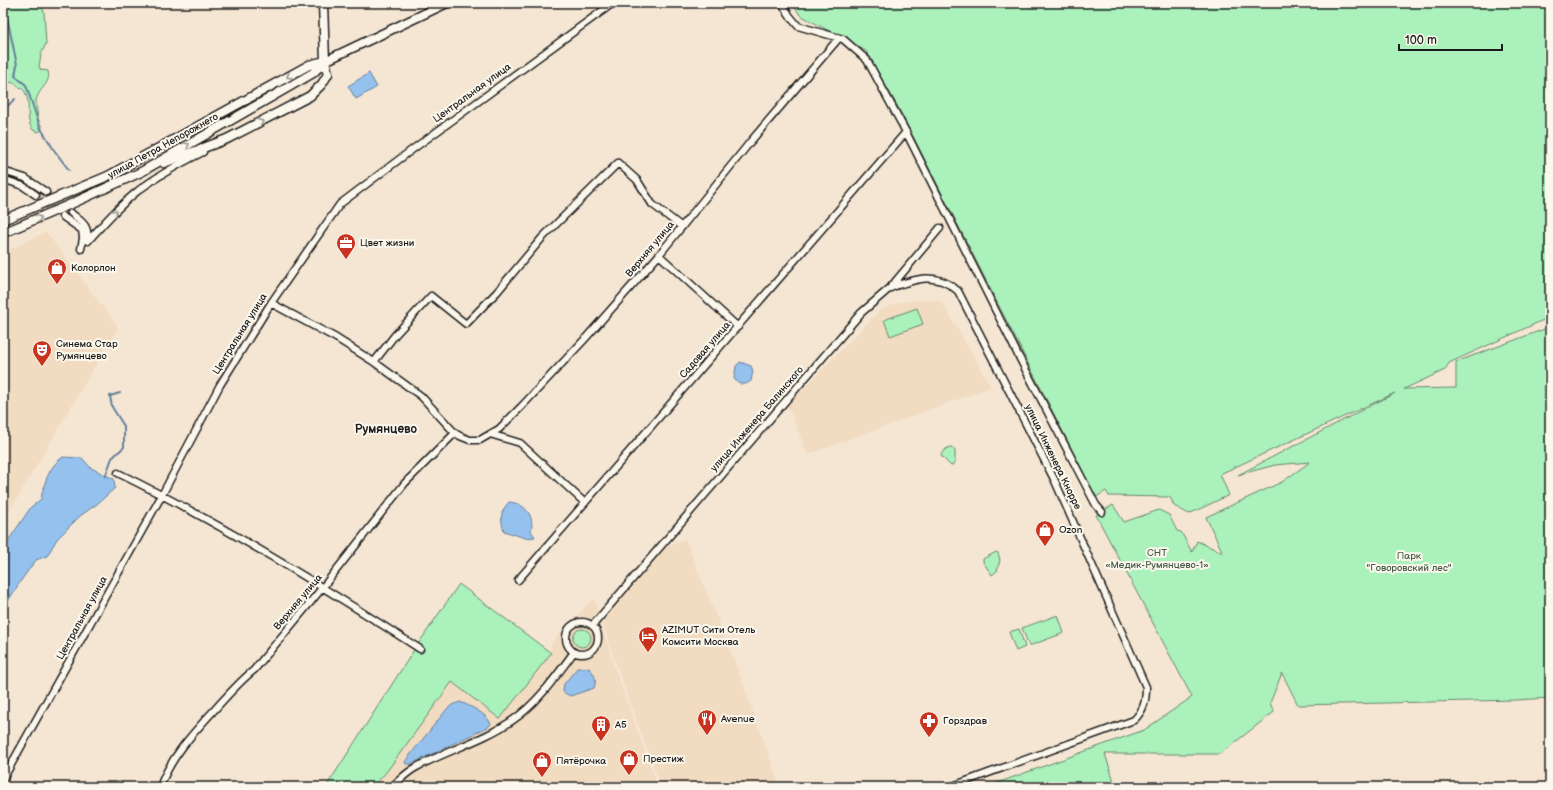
<svg xmlns="http://www.w3.org/2000/svg" width="1553" height="790" font-family="'Balsamiq Sans',sans-serif">
	<rect width="100%" height="100%" fill="#f5e6d3"/>
	<filter id="ink" filterUnits="userSpaceOnUse"><feTurbulence type="fractalNoise" baseFrequency=".025" numOctaves="2"/><feDisplacementMap in="SourceGraphic" scale="8" xChannelSelector="R" yChannelSelector="G"/><feConvolveMatrix kernelMatrix="1 2 1 2 8 2 1 2 1" color-interpolation-filters="sRGB"/></filter>
	<g filter="url(#ink)">
		<path fill="#f1dbc1" d="M46,232L118,327L3,522V258L11,249Z
			M917,300H931L942,302L991,387L807,455L793,417L787,406L879,311L897,303Z
			M685,539L738,670L780,787H661L611,651L603,622L665,547Z
			M594,598L613,663L658,787H373L387,771L452,682L500,719L551,653V643Z"/>
		<path fill="#abf1bc" stroke="#64866c" d="M3,3H40L44,12L46,44L41,54L39,67L41,70L48,71C52,84 37,89 36,102C36,104 38,119 39,121C40,124 42,125 42,129L39,132L33,130C24,119 32,104 25,92C23,88 16,85 12,82L3,86Z
			M792,3H1550V317L1449,363L1445,370L1404,389L1456,388V362L1550,327V698L1516,700L1298,705L1282,673L1270,703L1274,712L1220,754H1105L1116,787H986L1144,730L1192,697L1096,515L1113,505L1124,522L1159,510L1169,515L1177,531L1181,532L1192,552L1197,541L1223,553L1206,517L1282,482L1310,462L1275,465L1238,475L1395,393L1220,474L1229,495L1189,514L1174,506L1170,497L1109,496L1106,491L1096,497L898,107L866,51L800,15Z
			M917,308L923,324L890,336L884,320Z
			M952,447L955,451V463L951,466L941,456C942,451 947,447 952,447Z
			M996,552L998,553L1000,560L997,571L992,575L983,562V559Z
			M459,584L551,653L500,719L452,682L387,771L373,787H326L414,650Z
			M1058,615L1064,633L1029,646L1022,628Z
			M1019,629L1025,647L1016,651L1009,632Z
			M573 638a9 9 0 1 1 18 0a9 9 0 1 1-18 0Z"/>
		<path fill="#95c1ee" stroke="#657f9a" d="M369,73L377,87L356,99L348,86Z
			M740,362L751,366L753,371L751,381L746,384H740L734,379L736,366Z
			M63,457L82,458L91,468L114,479L115,488L97,504L80,516L57,539L47,556L36,560L22,579L3,609V555L6,544L31,507L41,499C44,483 49,466 63,457Z
			M509,502C525,503 535,516 531,531L535,537L525,538L504,531C500,518 500,512 509,502Z
			M577,668H589C595,675 597,679 594,688L570,696L563,692L564,684Z
			M460,702C470,706 486,713 491,724L488,727L411,764H406L405,762L410,755L447,709L452,705Z"/>
		<g fill="none" stroke-linecap="round" stroke-linejoin="round">
			<path stroke="#657f9a" stroke-width="2" d="M4,3L17,65L15,76L26,85L40,127L54,150L69,170
				M3,110L15,99
				M105,477L112,458L124,447V426L112,407L110,396L120,393"/>
			<path stroke="#cabeae" stroke-width="6" stroke-dasharray="6 3" stroke-linecap="butt" d="M46,192L71,213
				M36,195L62,216"/>
			<g stroke="#1c1c1c" stroke-width="9">
				<path id="street" d="M782,3L789,15L798,26L843,39L867,60L906,132L1019,357L1096,505L1102,512
					M3,171L25,178L46,192
					M3,179L23,186L36,195
					M71,213C83,223 88,224 88,241
					M62,216L82,230L83,238L81,249
					M88,241C104,223 120,205 139,190C159,175 181,163 203,152
					M659,255L738,327
					M890,288C915,279 936,271 958,291L1055,481L1146,687C1146,701 1144,710 1134,720L950,787
					M271,303L336,338L374,362L421,396L455,433
					M374,362L395,335L431,296L466,324L497,292L542,238L618,163L637,180L652,204L682,227
					M490,434L520,443L585,503
					M118,473C222,524 322,586 420,649
					M518,580L906,132
					M566 638a16 16 0 1 1 32 0a16 16 0 1 1-32 0Z
					M593,625L861,313L890,288L940,228
					M3,779L162,495L220,385L271,303L340,204L413,149L613,3
					M160,787C171,756 195,731 217,707C229,694 240,681 254,670L323,587L405,483L455,433L460,436L470,440H480L499,429L521,407L584,340L659,255L751,141L839,38
					M391,787C399,781 406,773 415,768C447,750 483,741 513,720C538,703 557,675 574,652"/>
			</g>
			<g stroke="#1c1c1c" stroke-width="11">
				<path id="secondary" d="M164,163L227,139L310,96L322,84L328,74L325,61L323,3
					M3,220L108,176L309,65L325,61L447,3
					M3,233L71,204L141,172L313,73L324,62"/>
			</g>
			<use href="#street" stroke="#fbf7ec" stroke-width="6"/>
			<use href="#secondary" stroke="#fbf7ec" stroke-width="8"/>
		</g>
		<defs><path id="oneway-chevron" d="M-2-3.5L2.5 0L-2 3.5" fill="none" stroke-width="1.6" stroke-linecap="round" stroke-linejoin="round"/></defs>
		<g stroke="#97948e">
			<use href="#oneway-chevron" transform="translate(289 76) rotate(151)"/>
			<use href="#oneway-chevron" transform="translate(261 122) rotate(-27)"/>
			<use href="#oneway-chevron" transform="translate(187 145) rotate(-30)"/>
			<use href="#oneway-chevron" transform="translate(115 212) rotate(-45)"/>
			<use href="#oneway-chevron" transform="translate(39 218) rotate(-23)"/>
		</g>
	</g>
	<defs>
		<g id="office-pin" transform="scale(1)"><path d="M0 17L-7.5 6A9.5 9.5 0 1 1 7.5 6Z" fill="#c8321e" stroke="#fbf7ec"/><path d="M-6-3h4V-5.5h4V-3h4V5H-6ZM-1-4.5V-3h2v-1.5ZM-6 0V1H6V0Z" fill="#fff"/></g>
		<g id="shop-pin" transform="scale(1)"><path d="M0 17L-7.5 6A9.5 9.5 0 1 1 7.5 6Z" fill="#c8321e" stroke="#fbf7ec"/><path d="M-5-2.5h2.3a2.7 3.5 0 0 1 5.4 0H5L5.5 6h-11ZM-1.5-2.5h3a1.5 2.3 0 0 0-3 0Z" fill="#fff"/></g>
		<g id="theatre-pin" transform="scale(1)"><path d="M0 17L-7.5 6A9.5 9.5 0 1 1 7.5 6Z" fill="#c8321e" stroke="#fbf7ec"/><path d="M-5-5.5Q0-4 5-5.5V0Q5 5 0 6Q-5 5-5 0ZM-3.3-2.5H-1v1.5H-3.3ZM1-2.5H3.3v1.5H1ZM-2.8 1Q0 5.5 2.8 1Z" fill="#fff"/></g>
		<g id="hotel-pin" transform="scale(1)"><path d="M0 17L-7.5 6A9.5 9.5 0 1 1 7.5 6Z" fill="#c8321e" stroke="#fbf7ec"/><path d="M-6-4.5h1.5V1H6V5H4.5V3h-9V5H-6ZM-4 0a1.8 1.8 0 1 1 3.6 0ZM.5 0V-2.5h3Q6-2.5 6 0Z" fill="#fff"/></g>
		<g id="restaurant-pin" transform="scale(1)"><path d="M0 17L-7.5 6A9.5 9.5 0 1 1 7.5 6Z" fill="#c8321e" stroke="#fbf7ec"/><path d="M-5-6h1v4h1v-4h1v4h1v-4h1v5L-1.5 .5V6h-2V.5L-5-1ZM5-6V6H3V1.5H1.5Q1.5-4 5-6Z" fill="#fff"/></g>
		<g id="pharmacy-pin" transform="scale(1)"><path d="M0 17L-7.5 6A9.5 9.5 0 1 1 7.5 6Z" fill="#c8321e" stroke="#fbf7ec"/><path d="M-2-6h4v4h4v4h-4v4h-4v-4h-4v-4h4Z" fill="#fff"/></g>
		<g id="building-pin" transform="scale(1)"><path d="M0 17L-7.5 6A9.5 9.5 0 1 1 7.5 6Z" fill="#c8321e" stroke="#fbf7ec"/><path d="M-4-6H4V6H1V3H-1V6H-4ZM-2.5-4.3h1.7v1.8h-1.7ZM.8-4.3h1.7v1.8H.8ZM-2.5-1h1.7V.8h-1.7ZM.8-1h1.7V.8H.8Z" fill="#fff"/></g>
	</defs>
	<g fill-rule="evenodd">
		<use href="#office-pin" x="346" y="243"/>
		<use href="#shop-pin" x="57" y="268"/>
		<use href="#theatre-pin" x="42" y="350"/>
		<use href="#shop-pin" x="1045" y="530"/>
		<use href="#hotel-pin" x="648" y="636"/>
		<use href="#restaurant-pin" x="707" y="719"/>
		<use href="#pharmacy-pin" x="929" y="721"/>
		<use href="#building-pin" x="601" y="725"/>
		<use href="#shop-pin" x="629" y="759"/>
		<use href="#shop-pin" x="542" y="761"/>
	</g>
	<g text-anchor="middle" dominant-baseline="central" stroke-width="4" stroke-linejoin="round" paint-order="stroke">
		<g font-size="10" fill="#1c1c1c" stroke="#fbf7ec">
			<text transform="translate(472 93) rotate(-36)">Центральная улица</text>
			<text transform="translate(163 146) rotate(-29)">улица Петра Непорожнего</text>
			<text transform="translate(650 249) rotate(-50)">Верхняя улица</text>
			<text transform="translate(240 334) rotate(-58)">Центральная улица</text>
			<text transform="translate(705 350) rotate(-49)">Садовая улица</text>
			<text transform="translate(757 419) rotate(-49)">улица Инженера Балинского</text>
			<text transform="translate(1053 457) rotate(64)">улица Инженера Кнорре</text>
			<text transform="translate(298 602) rotate(-50)">Верхняя улица</text>
			<text transform="translate(82 618) rotate(-61)">Центральная улица</text>
		</g>
		<g font-size="10" fill="#1c1c1c" stroke="#fbf7ec" text-anchor="start">
			<text x="360" y="243">Цвет жизни</text>
			<text x="71" y="268">Колорлон</text>
			<text x="56" y="344">Синема Стар<tspan x="56" dy="12">Румянцево</tspan></text>
			<text x="1059" y="530">Ozon</text>
			<text x="662" y="630">AZIMUT Сити Отель<tspan x="662" dy="12">Комсити Москва</tspan></text>
			<text x="721" y="719">Avenue</text>
			<text x="943" y="721">Горздрав</text>
			<text x="615" y="725">А5</text>
			<text x="643" y="759">Престиж</text>
			<text x="556" y="761">Пятёрочка</text>
		</g>
		<g font-size="10" fill="#475c4c" stroke="#fbf7ec">
			<text x="1157" y="553">СНТ<tspan x="1157" dy="12">«Медик-Румянцево-1»</tspan></text>
			<text x="1409" y="556">Парк<tspan x="1409" dy="12">"Говоровский лес"</tspan></text>
		</g>
		<g font-size="12" font-weight="bold" fill="#1c1c1c" stroke="#fbf7ec">
			<text x="386" y="429">Румянцево</text>
		</g>
	</g>
	<rect width="1553" height="790" fill="none" stroke="#fbf7ec" stroke-width="16"/>
	<rect x="8" y="8" width="1537" height="774" fill="none" stroke="#1c1c1c" stroke-width="1.5" filter="url(#ink)"/>
	<path d="M1399 44v6h103v-6" fill="none" stroke="#1c1c1c" stroke-width="2"/>
	<text x="1405" y="44" font-size="12" fill="#1c1c1c" stroke="#fbf7ec" stroke-width="3" paint-order="stroke">100 m</text>
</svg>
